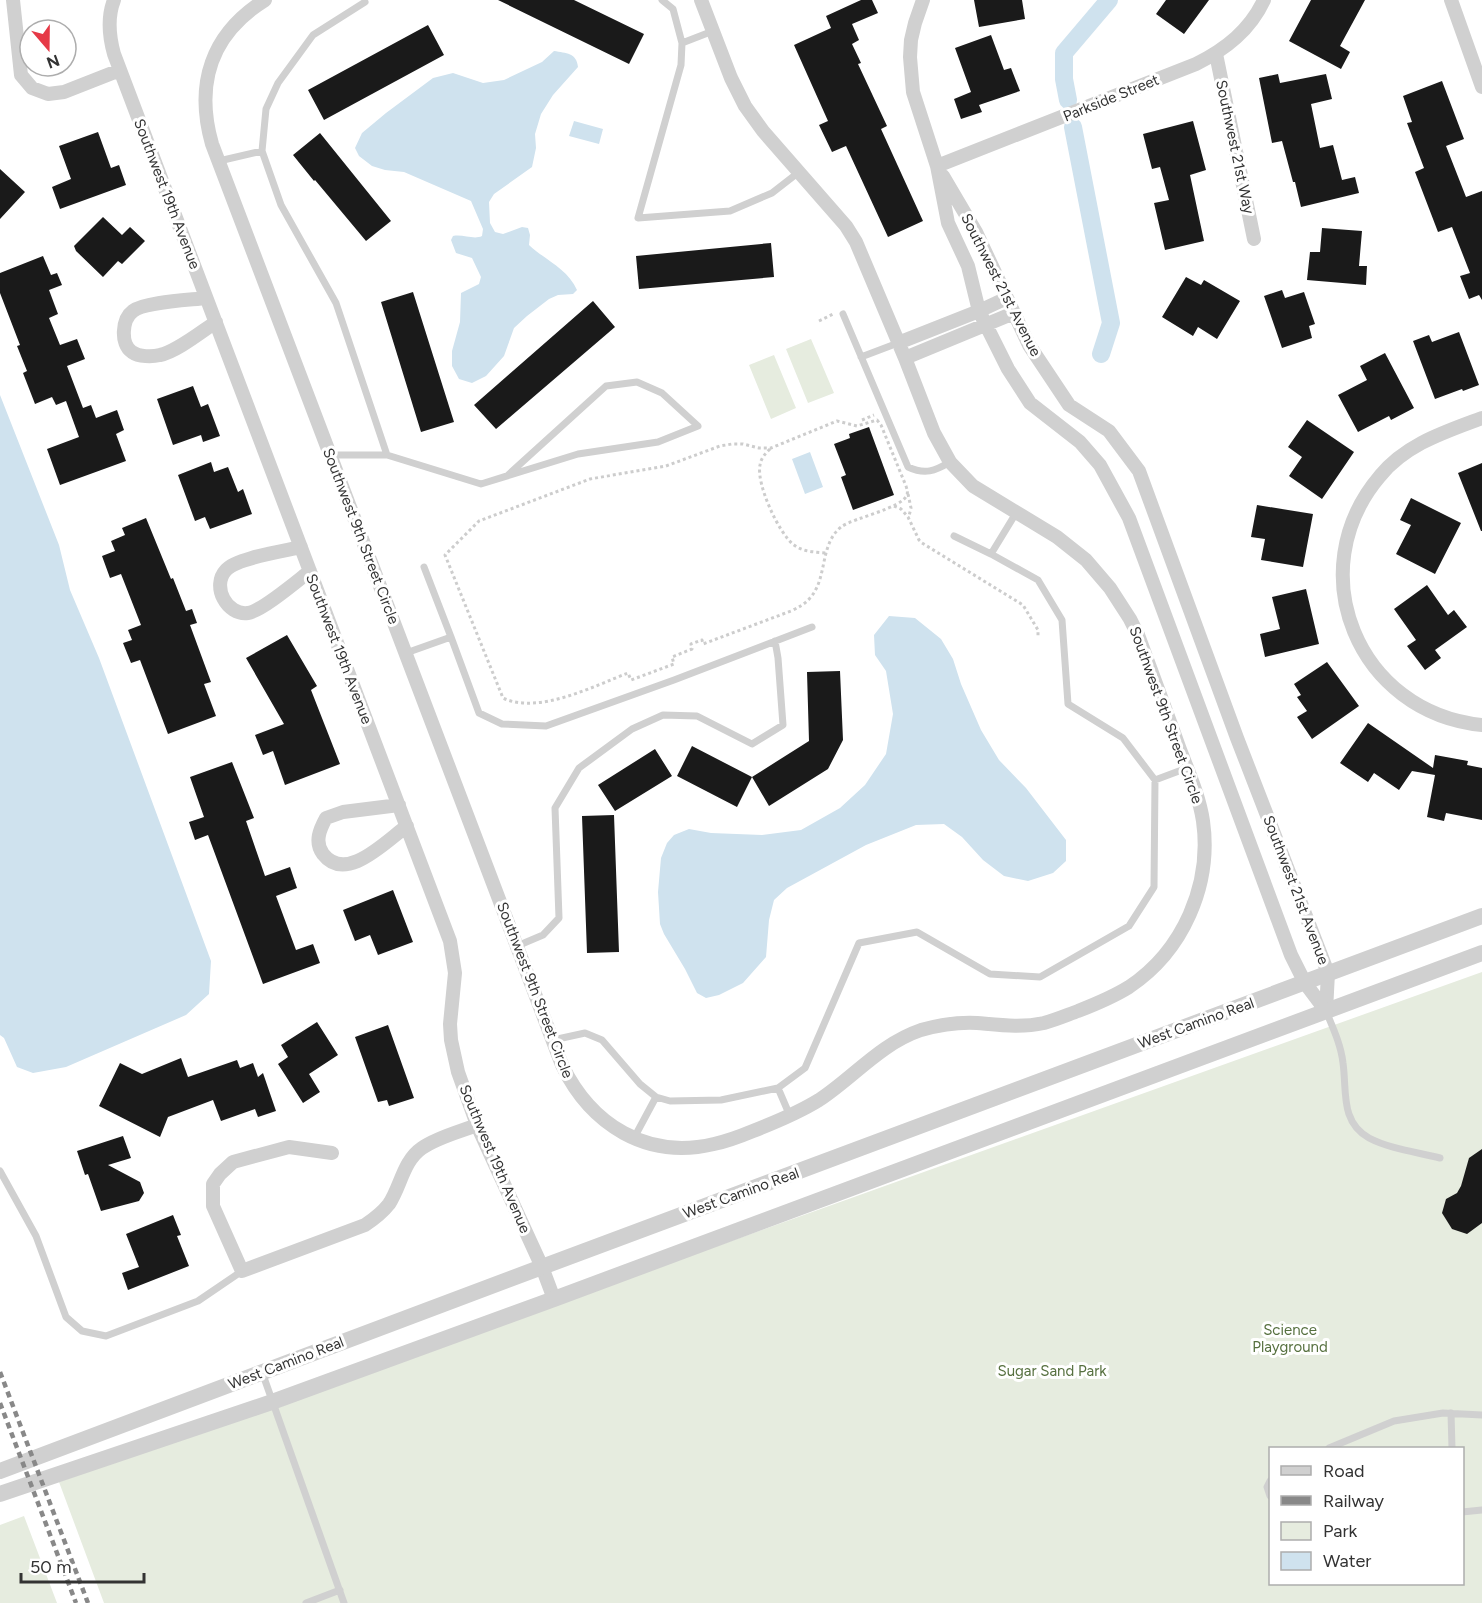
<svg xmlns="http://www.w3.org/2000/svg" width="1482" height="1603" font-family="Figtree,sans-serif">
	<rect width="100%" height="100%" fill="#fff"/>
	<path fill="#e6ecdf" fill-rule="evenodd" d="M811,339L834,393L808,403L786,349Z
		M774,355L796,408L771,419L749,365Z
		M1482,972V1603H104L59,1482ZM1270,1448H1462V1584H1270Z
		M24,1516L57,1603H0V1525Z"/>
	<path fill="#cfe2ee" d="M554,51C566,53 577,53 578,67L553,95L541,114L535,134L536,148L532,167L494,194L489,202L490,223L495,232L503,234L522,227L528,228L530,235L529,245C545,260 568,269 577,290L573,294L558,295L549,299L527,316L514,328L504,356L486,376L472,383L459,379L452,366V351L460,322L461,293L479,284L481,277L472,258L456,253L451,240L453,236C463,234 474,240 482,236L483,229L471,201L404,172L385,170L372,166L359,156L355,148L362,133L386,113L433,78L453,73L483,83L504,80L542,62Z
		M574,121L603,129L599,144L569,136Z
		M0,395L59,545L70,590L99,658L211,961L209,994L186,1015L66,1067L33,1073L17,1067L4,1038L0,1035Z
		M810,452L823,487L805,494L792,459Z
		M889,616L915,618L941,639L953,659L961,684L981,730L999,760L1026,788L1066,840V861L1053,873L1028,881L1004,876L983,860L962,837L944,824L916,825L866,845L787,888L774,900L769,920L766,957L743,983L719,995L706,998L697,993L685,969L664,934L660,924L658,892L661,858L667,843L674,835L689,829L711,833L762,835L801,830L840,808L865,785L886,754L893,714L886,671L875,655L874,635Z"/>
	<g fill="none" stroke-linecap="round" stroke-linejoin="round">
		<path stroke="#cfe2ee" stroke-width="18" d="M1068,100L1064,79V53L1109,0
			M1073,127L1111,323L1101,354"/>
	</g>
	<path fill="#1a1a1a" d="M498,0H574L644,34L629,64Z
		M861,0H872L878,13L852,24L859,40L852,44L861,63L858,64L887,126L881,129L923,221L888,237L846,146L832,152L819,125L828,121L794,45L831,28L826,16Z
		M974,0H1022L1025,19L979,27Z
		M1166,0H1209L1184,34L1156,14Z
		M1311,0H1365L1340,46L1350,52L1341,69L1289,41Z
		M428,25L444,55L324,120L308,90Z
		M991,35L1004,70L1011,68L1020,91L979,105L982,112L961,119L954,99L971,92L955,48Z
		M1278,74L1280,83L1326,74L1332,99L1311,104L1320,148L1333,145L1342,180L1355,177L1359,193L1301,207L1295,182H1293L1282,141L1272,143L1259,78Z
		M1442,81L1464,139L1446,146L1466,197L1482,191V300L1479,295L1469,299L1460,276L1470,273L1452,227L1438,232L1415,172L1424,168L1407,123L1412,122L1403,96Z
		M1193,121L1206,170L1190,175L1204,241L1165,250L1154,203L1169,200L1160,167L1152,169L1143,134Z
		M98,132L111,168L119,165L126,185L60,209L52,187L71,179L59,146Z
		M320,133L391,221L366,241L315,180L314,181L293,155Z
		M0,169L25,192L0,219Z
		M103,217L122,235L130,227L145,241L122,264L118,261L103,277L76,251L74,246Z
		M1322,228L1362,231L1359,266H1367L1366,285L1307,280L1310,252H1320Z
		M771,243L774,277L639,289L636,256Z
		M43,256L51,275L57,273L62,285L49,290L58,314L49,318L60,345L77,339L85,359L67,366L83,408L91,405L96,418L117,410L124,430L116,434L126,461L60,485L47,449L79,437L66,401L56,405L52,397L35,404L23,373L27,371L17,346L20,345L0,293V273Z
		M1186,277L1201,285L1204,280L1240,301L1217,339L1198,327L1193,336L1162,317Z
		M1282,290L1285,298L1304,292L1315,324L1309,326L1312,338L1282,348L1264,296Z
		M413,292L454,422L421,432L381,302Z
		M593,301L615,327L496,429L474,405Z
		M1459,332L1479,385L1463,391L1462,389L1435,399L1413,341L1429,335L1432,342Z
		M1385,353L1414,408L1391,420L1389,416L1358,432L1338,395L1367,380L1360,366Z
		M193,386L201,407L208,404L220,436L203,442L201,435L173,445L157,399Z
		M1307,420L1354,452L1322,499L1289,476L1302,457L1288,447Z
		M869,427L894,495L853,510L841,477L846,475L834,444L850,438L849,434Z
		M211,462L214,472L228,467L238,492L243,489L252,514L210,529L205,517L195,521L178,475Z
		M1482,463V531H1481L1458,473Z
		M1411,498L1461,523L1435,574L1396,554L1411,525L1400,520Z
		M1257,505L1313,514L1303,567L1261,560L1265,539L1251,537Z
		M146,518L171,579L173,578L186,611L192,609L197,623L190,625L211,682L204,684L216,716L168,734L140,660L131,663L123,643L132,640L128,630L141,625L121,574L110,578L102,556L115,551L111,541L125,535L122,528Z
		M1427,585L1448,615L1454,610L1467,627L1435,650L1441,658L1425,670L1407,646L1416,640L1394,609Z
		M1306,589L1319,644L1265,657L1260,634L1280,629L1272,597Z
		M287,635L317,686L311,690L340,764L285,785L273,751L263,755L255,735L284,724L246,658Z
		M1327,662L1359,706L1312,739L1297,717L1307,711L1297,697L1301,695L1294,684Z
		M840,671L843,740L828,769L769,806L752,777L809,741L807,672Z
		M1368,723L1433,768L1435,755L1468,761L1467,765L1482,768V820L1446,813L1444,821L1427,817L1435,775L1412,771L1399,790L1374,773L1368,782L1340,763Z
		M692,746L752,777L737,807L677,776Z
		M655,749L672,776L615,811L598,785Z
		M232,762L254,818L246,821L265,876L290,867L297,888L276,896L296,950L313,944L320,963L263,984L208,835L195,840L189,822L204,817L190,777Z
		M614,815L619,952L587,953L582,816Z
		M393,890L413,942L378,955L370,935L355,941L343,910Z
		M317,1022L338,1055L309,1074L320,1092L303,1103L278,1064L288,1057L281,1045Z
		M388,1025L414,1098L389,1106L387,1100L378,1102L355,1037Z
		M181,1058L188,1077L237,1060L240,1068L253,1063L258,1077L263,1073L276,1111L258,1117L255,1109L221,1121L213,1100L168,1117L160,1137L99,1106L120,1063L142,1074Z
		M123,1136L131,1158L108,1165L140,1182L144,1193L139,1201L101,1211L88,1174L85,1175L77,1151Z
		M1482,1149V1223L1467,1234L1452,1229L1442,1213L1446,1199L1457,1193L1461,1186L1469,1158Z
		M173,1215L181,1235L177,1236L189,1266L128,1290L122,1273L139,1267L126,1234Z"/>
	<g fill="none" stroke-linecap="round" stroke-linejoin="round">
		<path stroke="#cdcdcd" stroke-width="3" stroke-dasharray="3 3" stroke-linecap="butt" d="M819,321L833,314
			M862,420L874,415
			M877,420L881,425L906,486C907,490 908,491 907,495C901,509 855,517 841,527C819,545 828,578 810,598C805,604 799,607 791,611L703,644L702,640L691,644L692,649L672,657L674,664L631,680L628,673C594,686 538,715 503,698L445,555L479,521L590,479L666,466L720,446L732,444H743L759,448H771L837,421L857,426Z
			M770,449C765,454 761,458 760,465C756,484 779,534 794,545C803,552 815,552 826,553
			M908,494L911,508L909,516
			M894,506L901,509L908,517L919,540L922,543L1023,605L1038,630V638"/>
		<path stroke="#d0d0d0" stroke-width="7" d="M662,0L673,9L682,43
			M713,31L682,43L681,65L638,218L730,211L772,193L799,172
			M262,151L281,205L336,303L387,455H330
			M219,161L262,151L266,109L278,83L313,35L365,2
			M843,314L908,467C925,475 935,471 950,462
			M861,357L898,343
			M387,455L481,484L578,454L658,442L698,426L662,393L637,382L606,386L507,476
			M954,536L991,554L1016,513
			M991,554L1038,580L1062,620L1068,704L1123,738L1155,780L1187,768
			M451,637L479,713L502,724L546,726L674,680L812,627
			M406,653L451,637L424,567
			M517,946L543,935L559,918L555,808L579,768L632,729L663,715L697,716L752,744L783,725L778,658L775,641
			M1326,1011C1333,1028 1341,1045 1343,1063C1347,1091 1340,1122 1369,1138C1390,1149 1417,1152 1440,1158
			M553,1040L585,1033L602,1040L640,1084L656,1097L670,1101L721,1100L778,1088
			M790,1116L778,1088L805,1068L859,943L917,932L990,974L1040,977L1129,926L1154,887L1155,780
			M634,1138L656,1097
			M0,1171L36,1236L66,1317L82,1331L106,1336L198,1301L242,1271
			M262,1372L344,1603
			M1451,1413L1452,1448
			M1329,1448L1394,1421L1443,1413L1482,1415
			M1270,1481L1267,1487L1270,1496
			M1462,1512L1482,1510
			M306,1603L340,1590"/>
		<path stroke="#d0d0d0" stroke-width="14" d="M13,0L21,75L32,88L48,94L64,92L120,70
			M114,0C107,18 109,36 114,54L450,941L455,973L450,1024L451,1040L458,1072L477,1125L542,1267L554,1299
			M265,0C211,34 195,84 212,144L562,1065C591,1125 647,1160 714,1144C728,1141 741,1136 753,1131C776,1122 798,1113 819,1100C854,1077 880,1044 921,1030C939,1025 958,1022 977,1023C1000,1025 1021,1028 1044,1023C1055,1020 1067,1015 1078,1011C1096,1004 1113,997 1129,987C1183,951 1212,885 1203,821C1199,795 1188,771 1179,747C1166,710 1152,673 1138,635L1130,619L1110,588L1086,560L1057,537L973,486L950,462L934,433L905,358L856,242L846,226L763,131L745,106L731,78L701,0
			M923,0L915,23L911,40L910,57L913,92L937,166L948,223L968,266L979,311L1008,369L1030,403L1080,442L1100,465L1129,518L1291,955L1305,983L1326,1011
			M1451,0L1482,87
			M1216,54L1254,239
			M937,166L1196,64C1226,49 1250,30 1264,0
			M943,176L976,232L1029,345L1069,405L1109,431L1139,471L1237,738L1328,973L1326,1011
			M206,298C190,300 144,302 133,311C122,319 120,344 132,352C139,357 152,357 160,355C176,352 201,332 216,322
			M898,343L979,311L1007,298
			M905,358L1014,313
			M1482,418C1445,432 1406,444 1380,476C1299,571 1358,713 1482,725
			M301,547C284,551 236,558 226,570C211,586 227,616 248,613C262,611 297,581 310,571
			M399,805L343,812L326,818C320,829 314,842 323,854C346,884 386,841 407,826
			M332,1153L289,1147L233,1162L220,1174L213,1184V1206L242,1271L365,1225C374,1219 382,1213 389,1204C401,1186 403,1161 422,1148C438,1137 459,1132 477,1125"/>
		<path stroke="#d0d0d0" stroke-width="16" d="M0,1471L542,1267L1482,916
			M0,1494L272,1402L554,1299L1482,953"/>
		<path stroke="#888" stroke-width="4.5" stroke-dasharray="6 4.5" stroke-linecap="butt" d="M0,1372L88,1603
			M0,1403L76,1603"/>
	</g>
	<g text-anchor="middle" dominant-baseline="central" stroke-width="6" stroke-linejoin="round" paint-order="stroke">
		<g font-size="15" fill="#333" stroke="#fff">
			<text transform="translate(1111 98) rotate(-22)">Parkside Street</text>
			<text transform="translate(1235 147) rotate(78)">Southwest 21st Way</text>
			<text transform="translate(167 194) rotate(69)">Southwest 19th Avenue</text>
			<text transform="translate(1001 285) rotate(63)">Southwest 21st Avenue</text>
			<text transform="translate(361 536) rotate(69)">Southwest 9th Street Circle</text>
			<text transform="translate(339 649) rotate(69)">Southwest 19th Avenue</text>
			<text transform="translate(1166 715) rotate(70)">Southwest 9th Street Circle</text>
			<text transform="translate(1296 890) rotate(69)">Southwest 21st Avenue</text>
			<text transform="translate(535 990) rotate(69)">Southwest 9th Street Circle</text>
			<text transform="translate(1196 1023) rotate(-20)">West Camino Real</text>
			<text transform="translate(495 1159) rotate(67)">Southwest 19th Avenue</text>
			<text transform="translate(741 1193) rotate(-20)">West Camino Real</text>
			<text transform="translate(286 1363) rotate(-21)">West Camino Real</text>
		</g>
		<g font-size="15" fill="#56703f" stroke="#fff">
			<text x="1290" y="1330">Science<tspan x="1290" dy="17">Playground</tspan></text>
			<text x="1052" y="1371">Sugar Sand Park</text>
		</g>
	</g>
	<rect x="1269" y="1447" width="195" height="138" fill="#ffffff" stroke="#adadad" stroke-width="1.5"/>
	<rect x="1281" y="1466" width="30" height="9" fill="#d0d0d0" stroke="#adadad" stroke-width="1.5"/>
	<text x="1323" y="1477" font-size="18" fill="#333333">Road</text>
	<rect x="1281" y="1496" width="30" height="9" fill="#888888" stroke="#adadad" stroke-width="1.5"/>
	<text x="1323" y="1507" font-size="18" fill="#333333">Railway</text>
	<rect x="1281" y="1522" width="30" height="18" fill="#e6ecdf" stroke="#adadad" stroke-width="1.5"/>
	<text x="1323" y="1537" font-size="18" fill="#333333">Park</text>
	<rect x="1281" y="1552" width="30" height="18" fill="#cfe2ee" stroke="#adadad" stroke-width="1.5"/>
	<text x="1323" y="1567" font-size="18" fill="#333333">Water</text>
	<g transform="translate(48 48) rotate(160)"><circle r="28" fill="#ffffff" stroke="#adadad" stroke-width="1.5"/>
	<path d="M0-4.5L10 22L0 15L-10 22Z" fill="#e63946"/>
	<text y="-9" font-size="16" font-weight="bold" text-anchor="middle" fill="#333333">N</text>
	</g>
	<path d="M21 1573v9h123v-9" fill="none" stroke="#333333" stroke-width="3"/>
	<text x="30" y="1573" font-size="18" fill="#333333" stroke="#ffffff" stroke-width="4.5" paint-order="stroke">50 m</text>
</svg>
